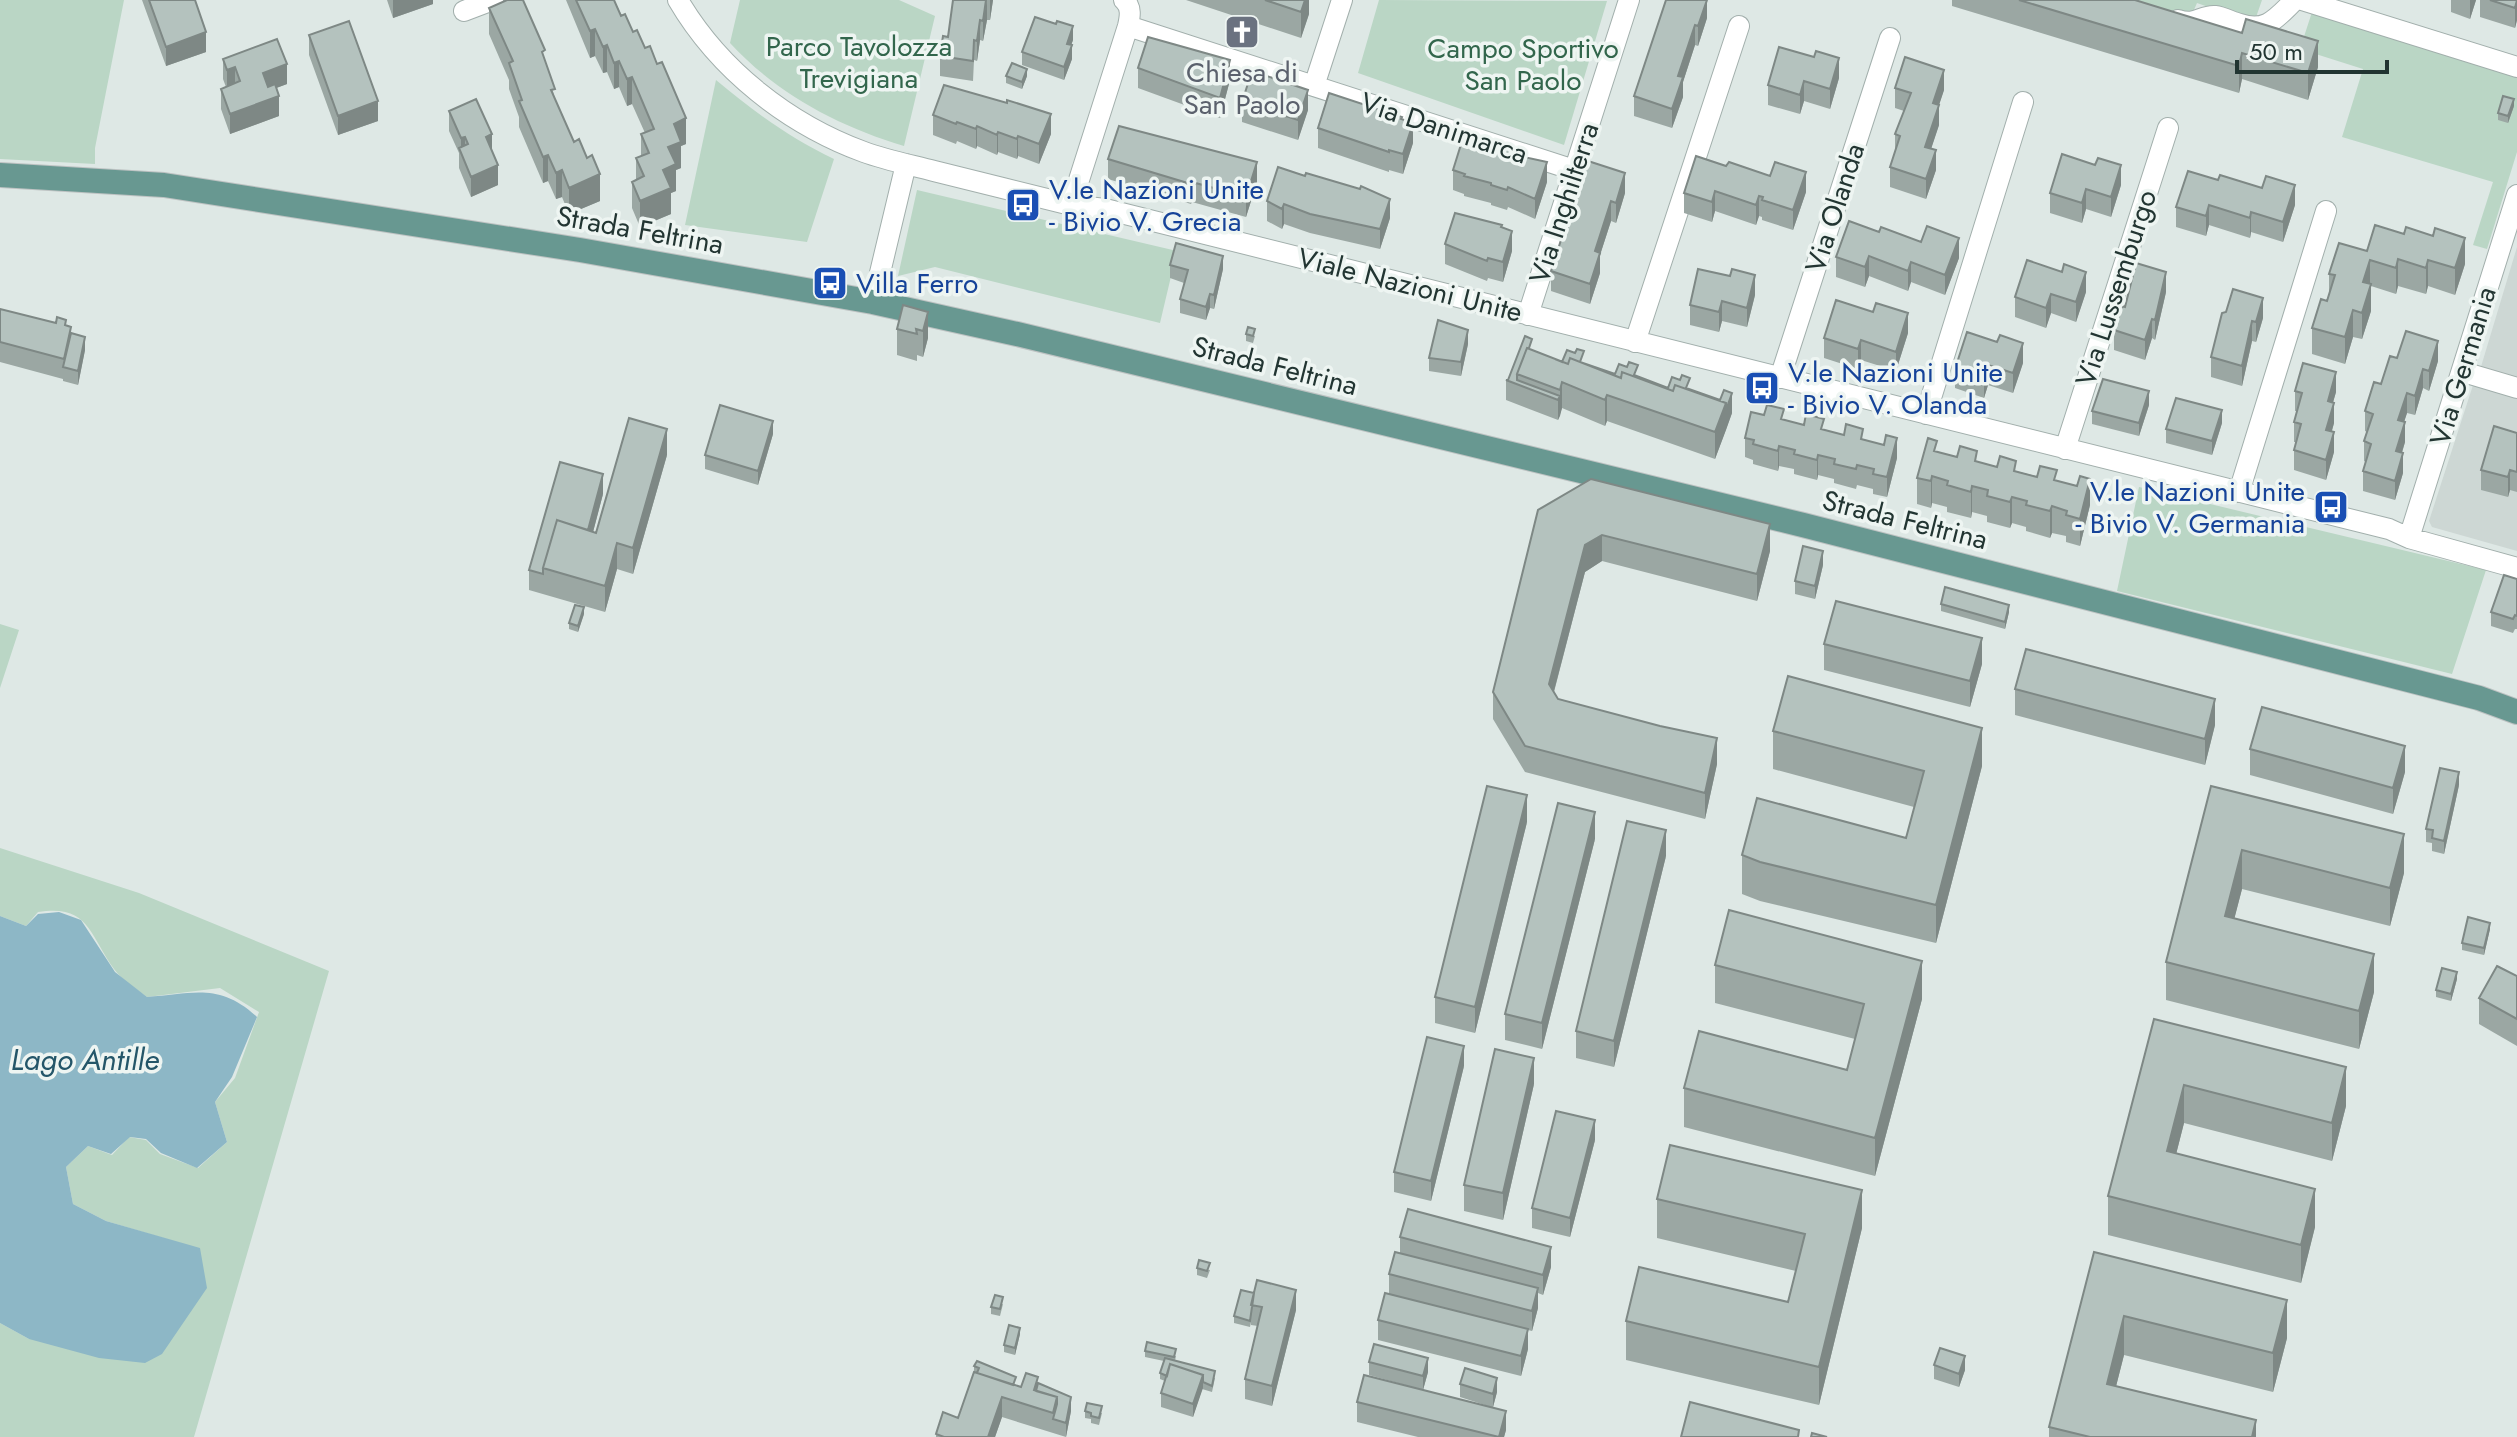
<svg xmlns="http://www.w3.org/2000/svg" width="2517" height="1437" font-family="Jost,sans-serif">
	<rect width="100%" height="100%" fill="#dee8e5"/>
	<path fill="#cdd7d4" d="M2517,247V382L2480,370Z
		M2474,382L2517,396V551L2432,527L2429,521Z"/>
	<path fill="#bad6c5" d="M0,0H124L95,148V164L0,159Z
		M740,0H899L935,16L904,146C838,126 777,94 730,43Z
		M1379,0L1607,1L1564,145L1358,73Z
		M2131,0H2262L2254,23L2197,3L2190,19Z
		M2312,12L2517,72V152L2487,249L2473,245L2493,182L2342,137L2363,69L2300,49Z
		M716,80C753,111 790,138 834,159L807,242L685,225Z
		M917,190L1177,251L1160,323L935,267L898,276Z
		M2139,487L2486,570L2452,674L2117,591Z
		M0,624L19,630L0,688Z
		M0,848L139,893L329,971L194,1437H0V1323L29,1339L200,1249L106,1221L73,1204L66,1167L88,1146L112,1155L129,1137L146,1140L160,1154L198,1168L227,1142L215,1102L235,1078L259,1012L220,988L147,997C136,989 122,980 114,969C89,934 89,904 38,912L26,926L0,916Z"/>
	<path fill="#8db7c6" d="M59,912L81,920L115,972L147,997C193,994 219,982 257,1017L232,1077L215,1102L227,1142L197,1168L161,1153L146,1139L130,1137L111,1154L88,1146L66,1167L73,1204L106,1221L200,1248L207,1288L162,1354L145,1363L99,1358L29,1339L0,1323V916L26,926L38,914Z"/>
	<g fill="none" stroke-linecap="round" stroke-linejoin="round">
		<g stroke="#a2afac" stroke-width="22">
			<path id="street" d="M678,0C719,70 788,124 864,152C886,160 911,165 934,171C980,182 1025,194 1071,205L1105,209L2389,529L2409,538L2517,568
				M2302,0L2517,67
				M464,11L493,0
				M2178,20C2196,26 2201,15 2215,16C2223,17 2232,22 2240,24C2267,33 2277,17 2295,0
				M1128,26L1574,170
				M1314,86L1342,0
				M1071,205L1128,26C1130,17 1132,7 1124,0
				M873,302L906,164
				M1528,315L1629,0
				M1635,342L1739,26
				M2470,374L2517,388
				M1780,378L1890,38
				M1926,414L2023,102
				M2065,449L2168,128
				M2239,492L2326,211
				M2409,538L2517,195"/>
		</g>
		<g stroke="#bdc2c2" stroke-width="26">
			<path id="primary" d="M0,175L164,185L580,250L873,302L1017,334L1803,525L2479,698L2517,712"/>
		</g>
		<use href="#street" stroke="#fff" stroke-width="20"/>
		<use href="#primary" stroke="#689891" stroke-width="24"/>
	</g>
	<path fill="#9ba7a3" d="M142,0H195L206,52L166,66Z
		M387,0H433V4L393,18Z
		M566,0H614L686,144L681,146V168L676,170V191L671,193V214L640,227L632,208V182L636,180V158L641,156V134L645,133L632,104L627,106L619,87L614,89L607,72L603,73L595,56L590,58Z
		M953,0H993L990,20H987L983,41L980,40L977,61L974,60L973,81L940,76V56L948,37Z
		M1186,0H1309V14L1301,38Z
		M1666,0L1707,18L1698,46L1695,45L1683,82V97L1672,128L1634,116V96Z
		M1952,0H2135L2318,67L2308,100L2242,79L2239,93L1952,6Z
		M2451,0H2476L2470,19L2451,12Z
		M2480,0H2517V20L2515,28L2480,17Z
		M489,8L545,61L555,99L600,201L569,214L562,197L556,199L548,181L543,183L519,127V117L509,89V80L489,34Z
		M309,35L378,121L338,135L309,55Z
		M1073,40L1071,45L1072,59L1064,80L1022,65V52Z
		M223,59L287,84L276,88L279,116L230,134L221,109V89L226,87L223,79Z
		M1138,68L1230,80L1220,118L1138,88Z
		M1006,76H1027L1022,89L1006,83Z
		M1839,78L1830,109L1804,101L1800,114L1768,105V85Z
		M1895,88L1944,90L1939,105V125L1931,149L1936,170L1926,199L1890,187V167L1895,151V134L1904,111L1895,108Z
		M1242,102L1308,110L1298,140L1242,122Z
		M2514,106L2508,123L2498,120V113Z
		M449,111L492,150L498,185L471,197L459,168V153L449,131Z
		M933,115L1051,134L1039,164L1018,156L1017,159L998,152L997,155L977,146L976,149L957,141L956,144L933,135Z
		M1402,119L1413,143L1403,174L1389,170V172L1318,148V128Z
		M1501,150L1520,156L1547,182L1535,219L1508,207L1507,210L1491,205V203L1464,196V194L1453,190V170Z
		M1696,156L1806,192L1793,230L1762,220V217L1759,216L1756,225L1715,211L1712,222L1684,213V193Z
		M1108,159L1257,182L1246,217L1192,202L1191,204L1108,179Z
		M1588,161L1625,193L1616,223L1611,221L1600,255V273L1590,304L1551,291V271L1564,240Z
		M2095,165L2121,185L2111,217L2086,209L2082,223L2050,213V193Z
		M2188,171L2295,205L2283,242L2251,232L2250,238L2209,225L2206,236L2176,227V207Z
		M1267,201L1390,218L1380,249L1310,233L1284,224L1282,229L1267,221Z
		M1502,228L1512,251L1503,282L1488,278L1487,281L1445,264V244Z
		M2367,251L2465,264L2455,295L2428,286L2426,294L2398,286L2396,294L2371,286V311L2362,339L2353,337L2345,364L2312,354V328L2329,295V274Z
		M1836,257L1959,258L1945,295L1911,282L1908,291L1869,276L1865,287L1836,277Z
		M1170,265L1223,269L1214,309L1210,308L1206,320L1180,313V299L1184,283L1170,278Z
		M2086,292L2076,322L2051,313L2046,328L2015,317V297Z
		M2166,292L2155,340L2152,338L2145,360L2114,350V330L2125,307Z
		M1755,295L1747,327L1722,321L1719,332L1690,325V305Z
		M0,309L66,325L85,350L78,385L63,381V379L0,362Z
		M928,312V338L923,357L917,355V361L897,355V329Z
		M1873,312L1908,333L1896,371L1861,360L1858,369L1824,358V338Z
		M2222,313L2263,318L2256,342L2252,341L2242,386L2211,377V357Z
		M1967,332L2023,363L2013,393L1988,385L1984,398L1955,388V369Z
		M1246,334L1255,336L1253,343L1246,341Z
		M1468,344L1461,376L1429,371V358Z
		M1532,350L1562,362L1584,363L1615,374L1638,377L1668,388L1690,389L1732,413L1715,459L1607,421L1605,426L1562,408L1558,420L1506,400V380H1508Z
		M2397,358L2438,361L2429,391L2423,388L2415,415L2407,413L2404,422L2405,442L2402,453L2403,473L2395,500L2363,491V471L2366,462L2364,461V441L2367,432L2365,431V411Z
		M2295,391L2336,392L2333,402L2334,423L2332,431L2334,452L2326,480L2294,470V450L2296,442H2294V422L2297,411H2295Z
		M2149,405L2139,436L2092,424V411Z
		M1784,420L1863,440L1897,458L1887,497L1873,494V489L1857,485L1856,489L1834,483V479L1818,475L1817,480L1794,474V469L1779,466L1778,471L1753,464V460L1745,457V438Z
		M2222,423L2212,455L2166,443V429Z
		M2517,433V492L2510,490L2508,497L2481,490V470Z
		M773,434L758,485L705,469V455Z
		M1937,452L2057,481L2090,505L2080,546L2066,542V536L2052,533L2050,538L2026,531V527L2012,523L2010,528L1987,522V516L1972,512L1971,518L1947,512V507L1932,503L1931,508L1917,504V478Z
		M667,455L633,574L617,569L605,612L529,590V570L603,494L593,532L596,533Z
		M1538,510L1770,551L1757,601L1602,561L1585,572L1554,692L1558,699L1717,764L1705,819L1525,772L1493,719V692Z
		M1823,565L1815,599L1795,594V581Z
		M2517,579V629H2515L2513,633L2491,626V612Z
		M1941,604L2009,612L2005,629L1941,611Z
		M584,614L578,632L569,629V623Z
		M1824,644L1982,664L1970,707L1824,670Z
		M2015,689L2215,725L2205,765L2015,715Z
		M1773,731L1982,766L1936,943L1760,901L1742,894V855L1906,838L1914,807L1773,769Z
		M2250,749L2405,772L2393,814L2250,775Z
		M2459,785L2444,854L2432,851V843L2426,842V829Z
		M2211,786L2404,873L2390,926L2242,889L2234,919L2374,992L2359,1049L2166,1000V962Z
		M1527,822L1475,1033L1435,1023V997Z
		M1595,839L1542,1049L1505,1040V1014Z
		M1666,856L1614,1067L1576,1058V1031Z
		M2490,929L2484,955L2462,950V943Z
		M1715,965L1922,999L1875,1176L1684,1127V1088L1847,1070L1855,1039L1715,1003Z
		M2517,976V1046L2479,1024V998Z
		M2457,979L2451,1001L2436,997V990Z
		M2154,1019L2346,1106L2332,1161L2184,1123L2176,1154L2315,1227L2301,1283L2108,1235V1196Z
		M1464,1066L1431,1201L1394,1192V1172Z
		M1534,1084L1503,1220L1464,1211V1185Z
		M1595,1140L1570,1237L1532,1228V1208Z
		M1657,1199L1862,1228L1819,1405L1626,1360V1321L1788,1302L1796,1271L1657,1238Z
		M1400,1237L1551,1267L1543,1295L1538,1293V1308L1532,1331L1528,1330V1349L1521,1376L1378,1340V1320L1389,1294V1274L1400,1253Z
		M2094,1252L2287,1338L2273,1392L2124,1355L2116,1386L2256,1437H2049V1427Z
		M1197,1268L1210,1270L1207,1278L1197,1275Z
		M1241,1290L1296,1310L1272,1406L1245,1399V1379L1258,1326L1251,1325V1322L1250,1327L1234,1323V1316Z
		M1003,1304L1000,1316L991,1314V1307Z
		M1020,1334L1015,1355L1004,1352V1345Z
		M1145,1351L1176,1356L1175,1361L1215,1378L1212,1392L1202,1389L1193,1417L1161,1407V1393L1165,1381L1160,1379V1373L1164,1361L1145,1357Z
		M1369,1362L1428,1372L1423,1390L1369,1375Z
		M1934,1365L1965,1370L1959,1387L1934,1379Z
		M974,1366L1021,1387L1038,1383L1071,1411L1066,1437L1002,1417L995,1437H936V1434L958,1418L974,1372Z
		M1460,1384L1497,1392L1493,1407L1506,1430L1504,1437H1418L1357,1422V1402L1491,1407L1460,1397Z
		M1085,1411L1102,1413L1099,1425L1091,1423V1419L1085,1418Z"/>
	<path fill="#7e8885" d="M393,0H433V4L393,18Z
		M987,0V20L983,41V21Z
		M990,0H993L990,20Z
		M1305,0H1309V14L1301,38V12Z
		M1707,0V18L1698,46V26Z
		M2470,0H2476L2470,19Z
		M2517,0V20L2515,28V8Z
		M980,20V40L977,61V41Z
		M1695,25V45L1683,82V97L1672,128V109L1678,76Z
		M1073,26V40L1067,57V44Z
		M595,29V56L590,58V31Z
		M206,32V52L166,66V47Z
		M2318,41V67L2308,100V73Z
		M607,45V72L603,73V47Z
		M1072,45V59L1064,80V67Z
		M2242,53V79L2239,93V66Z
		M1839,58V78L1830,109V89Z
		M1230,60V80L1220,118V98Z
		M619,61V87L614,89V63Z
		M287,64V84L263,93V73Z
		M235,67V87L227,90V70Z
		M1027,69V76L1022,89V82Z
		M1944,70V90L1933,123V103Z
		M632,77V104L627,106V79Z
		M1804,81V101L1800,114V95Z
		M1308,90V110L1298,140V120Z
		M279,96V116L230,134V114Z
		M2514,99V106L2508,123V116Z
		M378,101V121L338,135V116Z
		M1939,105V125L1925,167V147Z
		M1051,114V134L1039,164V144Z
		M686,118V144L681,146V168L676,170V191L671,193V214L640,227V201L663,170L674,124Z
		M1413,123V143L1403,174V154Z
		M977,126V146L976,149V129Z
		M998,132V152L997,155V135Z
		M492,134V154L486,137Z
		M1018,136V156L1017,159V139Z
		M465,137V157L461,154V138Z
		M1936,150V170L1926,199V179Z
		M548,155V181L543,183V157Z
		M1257,162V182L1246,217V197Z
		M1547,162V182L1535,219V199Z
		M498,165V185L471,197V177Z
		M2121,165V185L2111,217V197Z
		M562,170V197L556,199V173Z
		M1806,172V192L1793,230V210Z
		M1625,173V193L1616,223V203Z
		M600,174V201L569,214V188Z
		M2295,185V205L2283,242V222Z
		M2086,189V209L2082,223V203Z
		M1715,191V211L1712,222V202Z
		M1759,196V216L1756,225V205Z
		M1390,199V218L1380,249V229Z
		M1611,201V221L1600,255V273L1590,304V284L1595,251Z
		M1284,204V224L1282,229V209Z
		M2209,205V225L2206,236V216Z
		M2251,212V232L2250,238V218Z
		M1512,231V251L1503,282V262Z
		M1959,238V258L1945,295V275Z
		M2465,238V264L2455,295V268Z
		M1223,256V269L1214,309V295Z
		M1869,256V276L1865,287V267Z
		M2398,259V286L2396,294V268Z
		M2370,260V286L2363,282Z
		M2428,260V286L2426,294V268Z
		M1911,262V282L1908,291V271Z
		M2086,272V292L2076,322V302Z
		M2166,272V292L2155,340V320Z
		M1755,275V295L1747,327V308Z
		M2371,284V311L2362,339V313Z
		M1210,294V308L1206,320V307Z
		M2051,294V313L2046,328V308Z
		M2263,298V318L2256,342V322Z
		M1722,301V321L1719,332V312Z
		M2353,310V337L2345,364V337Z
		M928,312V338L923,357V331Z
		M1908,313V333L1896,371V352Z
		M2152,319V338L2145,360V340Z
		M2252,321V341L2242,386V366Z
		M1468,330V344L1461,376V362Z
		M85,337V350L78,385V371Z
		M1861,340V360L1858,369V349Z
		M2438,341V361L2429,391V371Z
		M2023,343V363L2013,393V373Z
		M1988,365V385L1984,398V378Z
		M2423,369V388L2415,415V396Z
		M2336,372V392L2328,420V401Z
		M1562,382V408L1560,416V390Z
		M2149,391V405L2139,436V423Z
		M1732,393V413L1726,430V410Z
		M2407,393V413L2398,440V420Z
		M1607,395V421L1605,426V400Z
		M1560,396V416L1558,420V400Z
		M1726,403V430L1715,459V432Z
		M2334,403V423L2326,450V430Z
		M2222,410V423L2212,455V441Z
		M773,421V434L758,485V471Z
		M2405,422V442L2396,471V451Z
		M667,429V455L633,574V548Z
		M2334,432V452L2326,480V460Z
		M1897,438V458L1887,497V477Z
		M1779,446V466L1778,471V451Z
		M2403,453V473L2395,500V481Z
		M1818,455V475L1817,480V460Z
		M2510,470V490L2508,497V477Z
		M603,474V494L587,555V536Z
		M1932,476V503L1931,508V481Z
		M2090,479V505L2080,546V519Z
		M1972,486V512L1971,518V492Z
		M2012,497V523L2010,528V502Z
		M2052,506V533L2050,538V511Z
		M1770,524V551L1757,601V574Z
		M1602,535V561L1585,572L1549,710V684L1585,545Z
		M617,543V569L605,612V586Z
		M1823,551V565L1815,599V586Z
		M2009,605V612L2005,629V622Z
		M584,607V614L578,632V626Z
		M1982,638V664L1970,707V681Z
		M2215,699V725L2205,765V739Z
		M1982,728V766L1936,943V905Z
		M1717,738V764L1705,819V793Z
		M2405,746V772L2393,814V788Z
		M2459,772V785L2444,854V841Z
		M1527,795V822L1475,1033V1007Z
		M1595,812V839L1542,1049V1023Z
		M1666,830V856L1614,1067V1041Z
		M2404,834V873L2390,926V888Z
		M2242,850V889L2225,955V916Z
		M2490,923V929L2484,955V948Z
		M2374,954V992L2359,1049V1011Z
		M1922,961V999L1875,1176V1138Z
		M2457,972V979L2451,1001V994Z
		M1464,1046V1066L1431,1201V1181Z
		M1534,1058V1084L1503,1220V1193Z
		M2346,1067V1106L2332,1161V1123Z
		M2184,1085V1123L2167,1190V1151Z
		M1595,1120V1140L1570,1237V1218Z
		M2315,1189V1227L2301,1283V1245Z
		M1862,1190V1228L1819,1405V1367Z
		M1551,1247V1267L1543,1295V1275Z
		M1538,1288V1308L1532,1331V1311Z
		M1296,1290V1310L1272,1406V1386Z
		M2287,1300V1338L2273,1392V1353Z
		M2124,1316V1355L2107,1422V1384Z
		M1020,1328V1334L1015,1355V1348Z
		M1528,1329V1349L1521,1376V1356Z
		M1965,1356V1370L1959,1387V1374Z
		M1428,1358V1372L1423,1390V1376Z
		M1203,1375V1388L1193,1417V1404Z
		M1497,1378V1392L1493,1407V1394Z
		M1002,1397V1417L995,1437H988Z
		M1071,1397V1411L1066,1437V1423Z
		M1506,1411V1430L1504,1437H1499Z
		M2256,1420V1437H2252Z"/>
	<path fill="#b4c2be" stroke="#7e8885" stroke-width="2" d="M149,0H195L206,32L166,47Z
		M507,0H523L545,50L542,52L555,89L551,90L574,142L579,139L587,158L592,155L600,174L569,188L562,170L556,173L548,155L543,157L519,101L522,100L509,63L513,61L489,8Z
		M576,0H614L621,16L625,14L633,32L637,30L645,48L650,46L657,64L662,62L686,118L674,124L681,142L668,147L676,164L663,170L671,188L640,201L632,182L644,176L636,158L649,153L641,134L654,129L632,77L627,79L619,61L614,63L607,45L603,47L595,29L590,31Z
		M953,0H986L983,21L980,20L977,41L974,40L973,61L940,56L943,36L948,37Z
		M1265,0H1305L1301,12Z
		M1666,0H1707L1698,26L1695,25L1678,76L1683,77L1672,109L1634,96Z
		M2019,0H2135L2242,33L2246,19L2318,41L2308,73L2242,53L2239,66Z
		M2490,0H2517L2515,8Z
		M1035,17L1056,24L1057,21L1073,26L1067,44L1072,45L1064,67L1022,52Z
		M349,21L378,101L338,116L309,35Z
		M1148,37L1230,60L1220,98L1138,68Z
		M277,39L287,64L263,73L268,87L275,84L279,96L230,114L221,89L240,81L235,67L227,70L223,59Z
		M1779,47L1814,57L1816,51L1839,58L1830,89L1804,81L1800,95L1768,85Z
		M1905,57L1944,70L1933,103L1939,105L1925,147L1936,150L1926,179L1890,167L1900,136L1895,134L1911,93L1895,88Z
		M1012,63L1027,69L1022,82L1006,76Z
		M1252,71L1308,90L1298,120L1242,102Z
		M944,85L1007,103V100L1051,114L1039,144L1018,136L1017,139L998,132L997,135L977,126L976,129L957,122L956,124L933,115Z
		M1329,93L1402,117L1401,119L1413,123L1403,154L1389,150V152L1318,128Z
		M2503,96L2514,99L2508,116L2498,113Z
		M476,99L492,134L486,137L498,165L471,177L459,148L468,144L465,137L461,138L449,111Z
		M1119,126L1257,162L1246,197L1192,182L1191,184L1108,159Z
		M1463,138L1475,141L1476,139L1501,150L1502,147L1520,153L1519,156L1547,162L1535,199L1508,187L1507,190L1491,185V183L1464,176L1465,174L1453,170Z
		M2062,154L2095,165L2098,158L2121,165L2111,197L2086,189L2082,203L2050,193Z
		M1696,156L1726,166L1729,162L1770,176L1775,162L1806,172L1793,210L1762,200L1763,197L1759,196L1756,205L1715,191L1712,202L1684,193Z
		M1588,161L1625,173L1616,203L1611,201L1595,251L1600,253L1590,284L1551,271L1561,240H1564Z
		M1278,167L1305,176L1306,173L1360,189L1361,186L1390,199L1380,229L1310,214L1284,204L1282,209L1267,201Z
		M2188,171L2218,180L2220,175L2262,188L2266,176L2295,185L2283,222L2251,212L2250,218L2209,205L2206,216L2176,207Z
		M1455,213L1502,225L1501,227L1512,231L1503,262L1488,258L1487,261L1445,244Z
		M1849,221L1879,232L1881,227L1921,242L1927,226L1959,238L1945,275L1911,262L1908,271L1869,256L1865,267L1836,257Z
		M2375,225L2404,234L2406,227L2433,236L2435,228L2465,238L2455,268L2428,260L2426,268L2398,259L2396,268L2370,260L2363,282L2371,284L2362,313L2353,310L2345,337L2312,328L2321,299L2327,301L2335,275L2329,274L2339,243L2367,251Z
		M1176,243L1223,256L1214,295L1210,294L1206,307L1180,299L1188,270L1170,265Z
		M2027,260L2062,272L2064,264L2086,272L2076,302L2051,294L2046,308L2015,297Z
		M2136,263L2166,272L2155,320L2152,319L2145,340L2114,330L2122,306L2125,307Z
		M1698,269L1730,276L1732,269L1755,275L1747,308L1722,301L1719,312L1690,305Z
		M2233,289L2263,298L2256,322L2252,321L2242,366L2211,357L2222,313L2226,312Z
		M1836,300L1873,312L1876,303L1908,313L1896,352L1861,340L1858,349L1824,338Z
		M903,305L928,312L923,331L916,329L917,334L897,329Z
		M0,309L56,323L57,317L66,320L65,325L71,327L64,359L0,342Z
		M1438,320L1468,330L1461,362L1429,358Z
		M1248,327L1255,329L1253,336L1246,334Z
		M2406,331L2438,341L2429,371L2423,369L2415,396L2407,393L2398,420L2405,422L2396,451L2403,453L2395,481L2363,471L2371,444L2364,441L2373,414L2365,411L2374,382L2381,384L2390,356L2397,358Z
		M1967,332L1997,342L2000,335L2023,343L2013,373L1988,365L1984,378L1955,369Z
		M71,333L85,337L78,371L63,367Z
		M1525,336L1532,339L1529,348H1527L1517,374V380L1560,396L1558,400L1506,380H1508Z
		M1527,348L1568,364L1570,358L1621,378L1622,372L1673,391L1675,385L1726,403L1715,432L1607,395L1605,400L1562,382L1560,390L1517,374Z
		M1577,349L1584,351L1580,362L1615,374L1619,364L1627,367L1629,362L1638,365L1634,375L1668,388L1672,377L1680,380L1682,375L1690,378L1686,388L1720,400L1724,390L1732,393L1726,410V403L1675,385L1673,391L1622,372L1621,378L1570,358L1568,364L1555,359L1562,362L1567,350L1575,353Z
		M2303,363L2336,372L2328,401L2334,403L2326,430L2334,432L2326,460L2294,450L2301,424L2294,422L2302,393L2295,391Z
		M2103,379L2149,391L2139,423L2092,411Z
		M2176,398L2222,410L2212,441L2166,429Z
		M720,405L773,421L758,471L705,455Z
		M1767,405L1784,409L1781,419L1804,425L1806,414L1824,419L1821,429L1844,435L1846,424L1863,429L1861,439L1884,445L1886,435L1897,438L1887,477L1873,474L1874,469L1857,465L1856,469L1834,464L1835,459L1818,455L1817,460L1794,454L1795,450L1779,446L1778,451L1753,444L1754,440L1745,438L1751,412L1764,415Z
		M629,418L667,429L633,548L617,543L605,586L543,568L557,520L596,533Z
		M2494,426L2517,433V472L2510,470L2508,477L2481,470Z
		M1928,438L1937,441L1934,451L1957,457L1960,446L1977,451L1975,461L1997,467L2000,456L2016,461L2014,471L2037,477L2040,466L2057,470L2054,480L2077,486L2080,476L2090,479L2080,519L2066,515L2067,511L2052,506L2050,511L2026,505L2027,501L2012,497L2010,502L1987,496L1988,490L1972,486L1971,492L1947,485L1948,481L1932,476L1931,481L1917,478Z
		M560,462L603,474L588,530L557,520L543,568V574L529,570Z
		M1591,479L1770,524L1757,574L1602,535L1585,545L1549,684L1558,699L1660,726L1717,738L1705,793L1525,746L1493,692L1538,510Z
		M1803,546L1823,551L1815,586L1795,581Z
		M2504,575L2517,579V616L2515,615L2513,619L2491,612Z
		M1945,587L2009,605L2005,622L1941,604Z
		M1836,601L1982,638L1970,681L1824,644Z
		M575,605L584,607L578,626L569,623Z
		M2026,649L2215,699L2205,739L2015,689Z
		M1788,676L1982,728L1936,905L1760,862L1742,855L1757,798L1906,838L1924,771L1773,731Z
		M2262,707L2405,746L2393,788L2250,749Z
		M2440,768L2459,772L2444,841L2432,838L2433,830L2426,829Z
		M1487,786L1527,795L1475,1007L1435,997Z
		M2211,786L2404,834L2390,888L2242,850L2225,916L2374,954L2359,1011L2166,962Z
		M1558,803L1595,812L1542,1023L1505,1014Z
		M1627,821L1666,830L1614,1041L1576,1031Z
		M1729,910L1922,961L1875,1138L1684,1088L1699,1031L1847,1070L1864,1004L1715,965Z
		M2468,917L2490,923L2484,948L2462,943Z
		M2497,966L2517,976V1019L2479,998Z
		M2442,968L2457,972L2451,994L2436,990Z
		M2154,1019L2346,1067L2332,1123L2184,1085L2167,1151L2315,1189L2301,1245L2108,1196Z
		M1427,1037L1464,1046L1431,1181L1394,1172Z
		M1495,1049L1534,1058L1503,1193L1464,1185Z
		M1556,1111L1595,1120L1570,1218L1532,1208Z
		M1670,1145L1862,1190L1819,1367L1626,1321L1639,1267L1788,1302L1805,1234L1657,1199Z
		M1408,1209L1551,1247L1543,1275L1400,1237Z
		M1395,1252L1538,1288L1532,1311L1389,1274Z
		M2094,1252L2287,1300L2273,1353L2124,1316L2107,1384L2256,1420L2252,1437H2090L2049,1427Z
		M1199,1260L1210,1263L1207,1271L1197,1268Z
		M1257,1280L1296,1290L1272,1386L1245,1379L1262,1307L1251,1305Z
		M1241,1290L1254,1293L1250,1321L1234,1316Z
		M1385,1293L1528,1329L1521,1356L1378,1320Z
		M995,1295L1003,1297L1000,1309L991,1307Z
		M1009,1325L1020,1328L1015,1348L1004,1345Z
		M1147,1342L1176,1349L1174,1357L1145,1351Z
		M1374,1344L1428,1358L1423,1376L1369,1362Z
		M1940,1348L1965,1356L1959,1374L1934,1365Z
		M1165,1358L1215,1371L1212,1386L1203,1382V1375L1170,1364L1167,1376L1160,1373Z
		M977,1361L1016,1377L1013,1385L977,1373L979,1368L974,1366Z
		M1170,1364L1203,1375L1193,1404L1161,1393Z
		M1465,1368L1497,1378L1493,1394L1460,1384Z
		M974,1372L1021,1387L1026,1373L1038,1377L1034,1390L1057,1397L1053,1413L1002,1397L988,1437H944L936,1434L943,1412L958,1418Z
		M1364,1375L1506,1411L1499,1437L1357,1402Z
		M1038,1383L1071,1397L1066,1423L1053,1419L1057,1404V1397L1036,1391Z
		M1690,1402L1799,1430L1798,1437H1681Z
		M1087,1403L1102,1406L1099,1418L1091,1416V1413L1085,1411Z
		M1812,1433L1827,1437H1811Z"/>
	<defs>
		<g id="church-square" transform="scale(1.8)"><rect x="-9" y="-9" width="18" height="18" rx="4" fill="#6b7280" stroke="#eef5f2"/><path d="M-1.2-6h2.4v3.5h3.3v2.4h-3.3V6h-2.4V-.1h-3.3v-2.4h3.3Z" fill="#fff"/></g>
		<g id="bus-square" transform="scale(1.8)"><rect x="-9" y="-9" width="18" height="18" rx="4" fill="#1a4fb4" stroke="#eef5f2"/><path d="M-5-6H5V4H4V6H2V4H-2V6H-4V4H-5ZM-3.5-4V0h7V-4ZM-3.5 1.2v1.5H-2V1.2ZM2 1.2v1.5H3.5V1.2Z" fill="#fff"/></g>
	</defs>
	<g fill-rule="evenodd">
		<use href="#church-square" x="1242" y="32"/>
		<use href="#bus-square" x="1023" y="205"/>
		<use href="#bus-square" x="830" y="283"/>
		<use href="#bus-square" x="1762" y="388"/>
		<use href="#bus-square" x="2331" y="507"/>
	</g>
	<g text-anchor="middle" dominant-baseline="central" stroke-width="7" stroke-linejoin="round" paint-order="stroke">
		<g font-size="28" fill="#32664c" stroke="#eef5f2">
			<text x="859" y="46">Parco Tavolozza<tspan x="859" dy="32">Trevigiana</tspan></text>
			<text x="1523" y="48">Campo Sportivo<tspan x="1523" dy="32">San Paolo</tspan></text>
		</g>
		<g font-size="28" fill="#5b616d" stroke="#eef5f2">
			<text x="1242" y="72">Chiesa di<tspan x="1242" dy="32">San Paolo</tspan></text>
		</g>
		<g font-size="28" fill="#223532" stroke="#eef5f2">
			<text transform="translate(1444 128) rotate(18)">Via Danimarca</text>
			<text transform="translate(1564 203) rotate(-72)">Via Inghilterra</text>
			<text transform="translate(1835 208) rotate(-72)">Via Olanda</text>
			<text transform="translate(640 230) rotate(10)">Strada Feltrina</text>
			<text transform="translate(1410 285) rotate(14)">Viale Nazioni Unite</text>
			<text transform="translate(2116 288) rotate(-72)">Via Lussemburgo</text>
			<text transform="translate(1275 366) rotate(14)">Strada Feltrina</text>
			<text transform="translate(2463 366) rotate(-73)">Via Germania</text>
			<text transform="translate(1905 520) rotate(14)">Strada Feltrina</text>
		</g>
		<g font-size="28" fill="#164399" stroke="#eef5f2" text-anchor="start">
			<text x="1049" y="189">V.le Nazioni Unite<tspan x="1049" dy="32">- Bivio V. Grecia</tspan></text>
			<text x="856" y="283">Villa Ferro</text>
			<text x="1788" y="372">V.le Nazioni Unite<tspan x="1788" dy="32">- Bivio V. Olanda</tspan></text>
			<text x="2305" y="491" text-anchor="end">V.le Nazioni Unite<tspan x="2305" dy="32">- Bivio V. Germania</tspan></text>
		</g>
		<g font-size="30" font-style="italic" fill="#245669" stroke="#eef5f2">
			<text x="85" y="1059">Lago Antille</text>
		</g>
	</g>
	<path d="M2237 60v12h150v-12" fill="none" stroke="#223532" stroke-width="4"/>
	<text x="2249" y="60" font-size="24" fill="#223532" stroke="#eef5f2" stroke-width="6" paint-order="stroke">50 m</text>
</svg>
